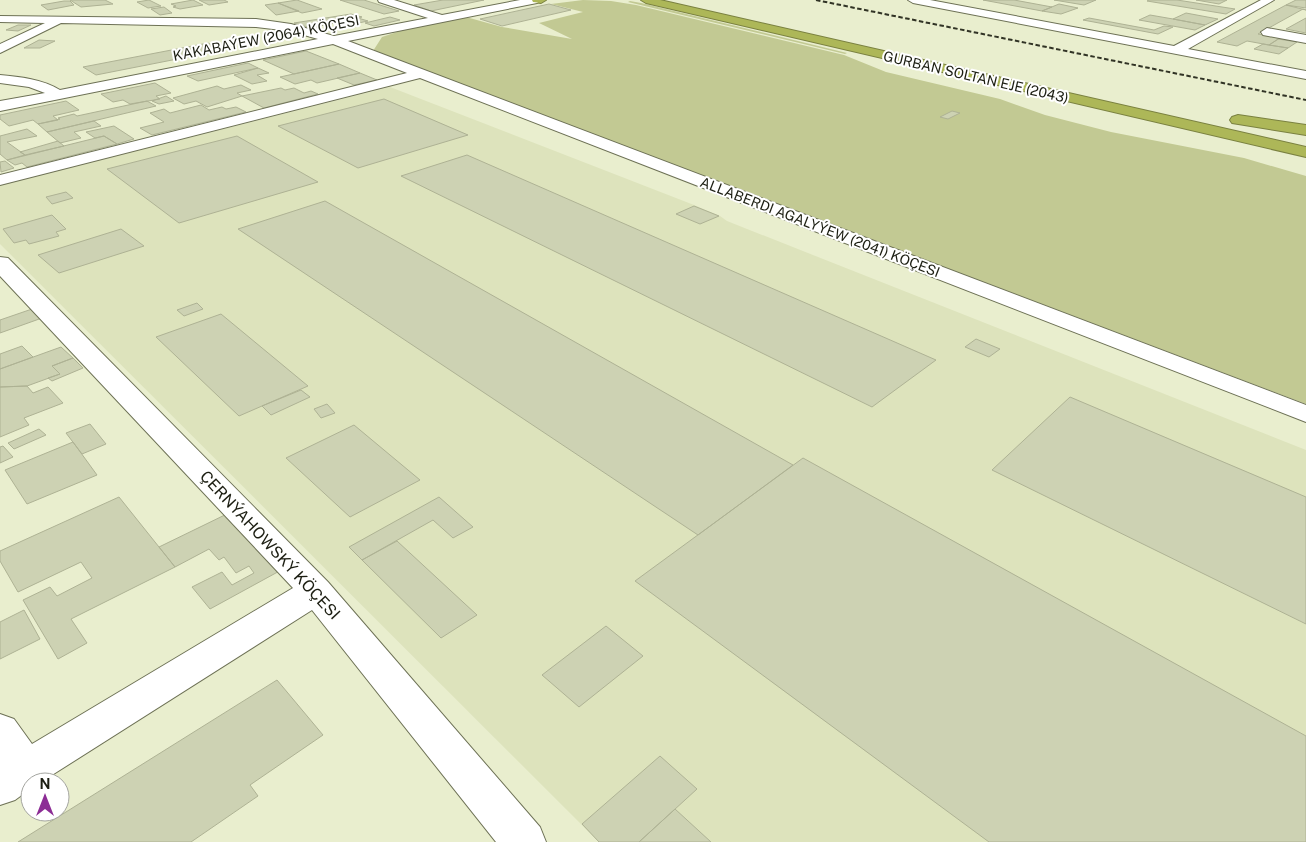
<svg xmlns="http://www.w3.org/2000/svg" width="1306" height="842" font-family="'Public Sans',sans-serif">
	<rect width="100%" height="100%" fill="#e9eece"/>
	<path fill="#dde3bc" d="M390,87L694,205L720,216L727,221L1306,450V842H599L0,244V185Z"/>
	<path fill="#c2c993" d="M583,0L611,1L636,5L844,55L886,72L1000,99L1045,115L1111,132L1244,158L1306,176V404L373,51L382,37L409,28L466,17L502,27L572,39L539,23L583,12L551,4Z
		M630,1L641,3L847,53L845,54L628,2Z"/>
	<path fill="#cdd2b3" stroke="#aeb294" d="M70,0H105L113,4L81,7Z
		M149,0L161,6L148,8L137,2Z
		M193,0L203,5L180,9L173,7L176,6L171,4Z
		M199,0H224L228,2L209,5Z
		M297,0L322,9L302,13L278,3Z
		M340,0H364L399,11L384,14Z
		M443,0H484L431,11L414,5Z
		M983,0H1014L1052,7L1042,11Z
		M1054,0H1096L1084,5Z
		M1149,0H1177L1235,9L1226,14L1147,1Z
		M1196,0H1227L1219,4Z
		M1296,0H1306V8L1286,5Z
		M64,1H70L74,5L48,10L41,5Z
		M278,3L299,11L276,15L265,5Z
		M549,4L571,10L502,26L480,19Z
		M1059,4L1078,8L1061,14L1042,11Z
		M1286,5L1306,10L1303,9L1258,34L1280,38L1269,45L1247,41L1237,46L1217,42Z
		M164,7L172,13L160,15L151,9Z
		M1186,13L1218,19L1205,25L1173,19Z
		M351,14L362,17L311,28L294,23Z
		M1150,15L1173,19L1205,25L1195,30L1139,20Z
		M390,17L400,20L374,26L365,23Z
		M358,18L368,21L349,25L339,22Z
		M1089,18L1154,30L1164,26L1173,27L1158,34L1083,20Z
		M1306,18V33L1286,29Z
		M18,25H31L18,31L6,30Z
		M1278,39L1297,42L1288,48L1269,45Z
		M39,40L55,41L40,48H24Z
		M208,43L223,50L96,75L83,67Z
		M1263,44L1269,45L1288,48L1279,54L1254,49Z
		M306,51L339,64L294,74L263,60Z
		M248,63L258,68L198,81L187,76Z
		M339,64L360,73L317,83L311,80L295,84L280,77Z
		M258,68L269,73L257,75L267,81L252,84L234,75Z
		M360,73L377,80L354,85L337,78Z
		M155,83L171,93L156,96L160,99L130,104L123,100L113,102L101,94Z
		M241,85L251,90L237,93L242,96L207,107L196,101L184,104L173,98L217,86L224,89Z
		M281,88L285,90L294,88L304,93L311,91L318,94L264,108L242,96Z
		M166,96L174,101L159,104L152,101Z
		M384,99L468,135L358,168L278,126Z
		M66,101L79,110L53,116L58,120L38,124L33,120L9,126L0,119V115Z
		M147,101L156,106L47,132L38,124L60,119L58,118L74,114L77,116Z
		M201,105L209,110L222,107L226,109L236,107L246,112L152,135L140,128L164,122L150,113L164,109L170,113Z
		M952,111L960,113L948,119L940,117Z
		M94,121L101,126L74,132L81,138L60,143L47,132Z
		M114,126L134,139L117,144L104,136L95,138L86,132Z
		M27,129L37,136L7,142L25,155L7,160L0,154V136Z
		M104,136L117,144L27,167L22,163L15,165L7,160Z
		M237,136L318,182L179,223L107,169Z
		M58,141L64,146L25,155L20,152Z
		M467,155L936,360L872,407L401,176Z
		M5,161L14,168L1,172L0,162Z
		M66,192L73,198L52,204L46,197Z
		M325,201L793,465L698,535L238,229Z
		M694,206L719,216L700,224L676,214Z
		M52,215L66,229L56,232L59,236L29,244L26,240L14,243L3,229Z
		M121,229L144,246L59,273L38,255Z
		M197,303L203,309L184,316L177,310Z
		M32,309L42,318L0,333V320Z
		M221,314L308,386L239,416L156,337Z
		M976,339L1000,349L989,357L965,347Z
		M22,346L33,357L0,369V354Z
		M61,347L73,358L52,366L60,374L27,386L0,387V369Z
		M73,358L83,368L52,381L48,378L60,374L52,366Z
		M27,386L33,393L48,387L63,403L24,418L29,425L0,437V387Z
		M301,390L310,397L271,415L262,406Z
		M1070,397L1306,497V624L992,470Z
		M327,404L335,413L321,418L314,409Z
		M90,424L106,444L82,454L66,433Z
		M354,425L420,480L350,517L286,458Z
		M39,429L46,435L14,449L8,443Z
		M73,442L97,475L27,504L5,470Z
		M3,446L13,457L0,463V447Z
		M803,458L1306,736V842H989L635,581Z
		M119,497L175,567L71,619L87,643L58,659L23,600L50,587L57,596L92,578L81,562L18,592L0,561V551Z
		M439,497L473,527L453,538L433,520L362,560L349,547Z
		M233,511L285,568L210,609L192,587L222,572L232,585L254,573L249,566L236,573L224,557L219,560L209,549L175,567L159,547Z
		M397,541L477,615L441,638L362,560Z
		M24,610L40,639L0,659V622Z
		M606,626L643,656L579,707L542,675Z
		M277,680L323,735L250,785L258,796L191,842H18Z
		M660,756L697,789L639,842H599L582,824Z
		M675,809L711,842H639Z"/>
	<g fill="none" stroke-linecap="round" stroke-linejoin="round">
		<g stroke="#6d7155" stroke-width="2">
			<path id="minor" d="M378,0H394L442,15L520,0H542L537,3L348,41L1306,405V422L420,78L0,185V175L407,73L333,44L0,111V101L45,93L29,87L0,83V75C21,77 42,79 60,90L318,39L290,31L256,27L61,23L0,53V44L45,23L0,22V16L256,19L291,24L334,36L428,18L379,2Z
				M908,0H930L1174,46L1261,0H1274L1188,49L1306,71V79L913,3Z
				M1267,28L1306,35V43L1263,35L1261,32Z
				M0,257L8,258L328,582L540,827L546,842H496L312,610L41,782H30V789L15,800L0,805V714L14,719L32,744L293,588L0,276Z"/>
		</g>
		<g stroke="#7a8140" stroke-width="2">
			<path id="highway" d="M532,0H546L541,3L533,2Z
				M641,0H660L1306,147V157L646,3Z
				M1238,115L1306,125V135L1232,123L1230,120L1232,117Z"/>
		</g>
		<use href="#minor" fill="#fff" fill-rule="evenodd"/>
		<use href="#highway" fill="#adb758" fill-rule="evenodd"/>
		<path stroke="#313325" stroke-width="2" stroke-dasharray="4.5 2.5" stroke-linecap="butt" d="M816,0L1306,100"/>
	</g>
	<g text-anchor="middle" dominant-baseline="central" stroke-width="4" stroke-linejoin="round" paint-order="stroke">
		<g font-size="14" fill="#1c1e12" stroke="#fff">
			<text transform="translate(266 38) rotate(-11)">KAKABAÝEW (2064) KÖÇESI</text>
			<text transform="translate(976 77) rotate(13)">GURBAN SOLTAN EJE (2043)</text>
			<text transform="translate(820 227) rotate(21)">ALLABERDI AGALYÝEW (2041) KÖÇESI</text>
		</g>
		<g font-size="16" fill="#1c1e12" stroke="#fff">
			<text transform="translate(270 545) rotate(47)">ÇERNÝAHOWSKÝ KÖÇESI</text>
		</g>
	</g>
	<g transform="translate(45 797)"><circle r="24" fill="#ffffff" stroke="#a4a5a0"/>
	<path d="M0-4L9 19L0 12L-9 19Z" fill="#8c2c95"/>
	<text y="-8" font-size="14" font-weight="bold" text-anchor="middle" fill="#1c1e12">N</text>
	</g>
</svg>
